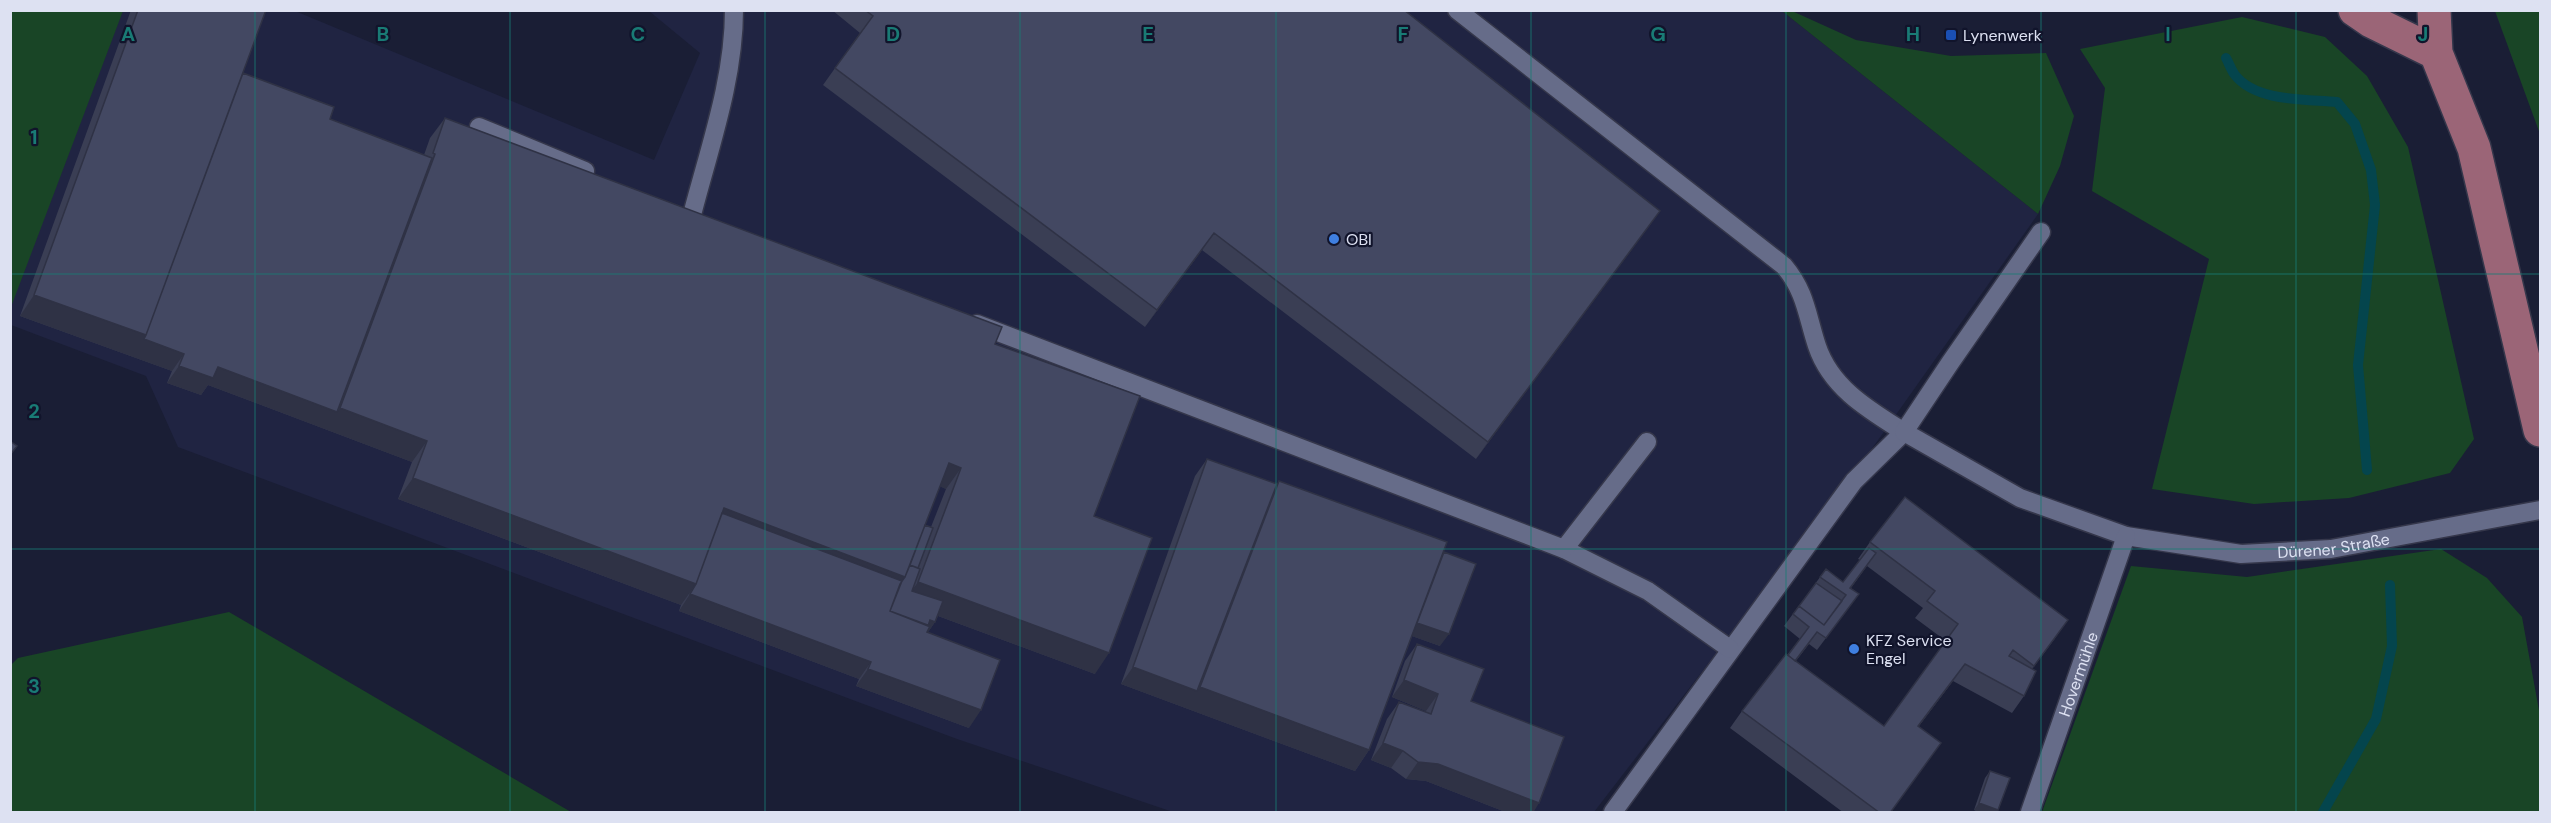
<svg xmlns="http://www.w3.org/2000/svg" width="2551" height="823" font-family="'DM Sans',sans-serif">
	<rect width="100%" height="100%" fill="#1a1e35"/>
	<path fill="#202442" d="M123,10L295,11L654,160L700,53L649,11H1782L2038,214L1854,474L1594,812H1173L957,739L178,447L146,376L11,325L10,307Z"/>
	<path fill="#194526" d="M10,11H123L11,307H10Z
		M1782,11H1792L1856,40L1951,56L2046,53L2074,116L2060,166L2038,214Z
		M2495,11H2540V134Z
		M2242,17L2325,37L2367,76L2408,147L2474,439L2450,473L2349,498L2254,504L2152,489L2209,259L2092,191L2105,88L2080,49Z
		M2441,549L2487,578L2522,617L2540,716V812H2042L2131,566L2247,577Z
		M229,612L571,812H11L10,666L18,658Z"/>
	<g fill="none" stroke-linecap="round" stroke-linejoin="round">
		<path stroke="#04454d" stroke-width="10" d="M2226,58C2229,63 2231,70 2235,75C2256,102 2306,99 2337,102L2355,124L2371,170L2375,205L2358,365L2367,470
			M2323,812L2376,719L2392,646L2390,585"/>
		<g stroke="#35374b" stroke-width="21">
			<g id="service">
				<path d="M1457,10L1784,266C1806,292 1807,316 1817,346C1831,388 1869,410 1904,432L1854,481L1613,812"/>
				<path d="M479,127L585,171"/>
				<path d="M692,215C709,149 734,80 734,10"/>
				<path id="s1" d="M2041,232L1950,363L1904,432L2020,498L2126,536L2241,554L2331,549L2540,510"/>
				<path d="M977,324L1564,549L1648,591L1730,649"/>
				<path d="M1564,549L1647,442"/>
				<path id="s2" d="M2030,812L2126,536"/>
			</g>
		</g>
		<g stroke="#35374b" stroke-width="36">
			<path id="primary" d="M2355,10L2371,21L2436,53
				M2434,10L2436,53L2474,148L2540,430"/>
		</g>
		<use href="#service" stroke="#666c89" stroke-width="18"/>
		<use href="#primary" stroke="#9b6577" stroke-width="33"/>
	</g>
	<path fill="#3a3e54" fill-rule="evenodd" d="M131,10H266L242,75L330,119L424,155L430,138L445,118L995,344L1094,516L1095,674L938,616L935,622L928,632L969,728L856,686L859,679L679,611L681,605L398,499L412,462L208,385L201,395L167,383L172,371L20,316ZM940,486L946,489L931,527L925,525Z
		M832,10H1404L1660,211L1476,459L1202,250L1145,327L823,85L860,33Z
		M1207,459L1277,484L1279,481L1444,552L1440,646L1412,636L1369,750L1355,771L1121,684L1195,476Z
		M1870,542L2056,637L2032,669L2024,696L2012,713L1953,681L1919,726L1890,813H1844L1730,728L1742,711L1800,639L1784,626L1826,569L1843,582L1860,560L1858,559ZM1867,566L1923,608L1915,618L1946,641L1884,726L1796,661L1809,644L1817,650L1859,594L1851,588Z
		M1417,644L1471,701L1533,813H1508L1426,781L1406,779L1391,768L1371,760L1387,719L1399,702L1426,712V711L1392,697L1405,661Z
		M1990,771L1997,813H1983L1974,810L1985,778Z"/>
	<path fill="#2f3245" d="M1660,211L1648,228L1476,459L1488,442Z
		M1214,233L1202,250L1145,327L1157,310Z
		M34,295L146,335L184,354L172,371L20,316Z
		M179,366L218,367L337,412L340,408L427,441L412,462L208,385L201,395L167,383Z
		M949,463L961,468L946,489L934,484Z
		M413,478L696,584L681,605L398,499Z
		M724,508L915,575L891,598L714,531Z
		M918,582L1109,653L1095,674L903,603Z
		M690,594L871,662L859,679L679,611Z
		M930,620L935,622L927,634L918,643Z
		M2068,620L2056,637L2022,683L2034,666Z
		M1415,622L1449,634L1440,646L1406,634Z
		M1965,664L1953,681L1906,743L1918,726Z
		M1133,667L1197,691L1200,687L1369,750L1355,771L1121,684Z
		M868,669L981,710L969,728L856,686Z
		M1404,680L1438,694L1426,711L1392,697Z
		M1383,743L1403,751L1391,768L1371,760Z
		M1418,762L1438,764L1539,803L1533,813H1508L1426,781L1406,779Z
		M1979,803L1998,810L1997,813H1983L1974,810Z"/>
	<path fill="#434862" stroke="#2f3245" stroke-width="1.5" d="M138,10H266L146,335L34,295Z
		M865,10H1404L1660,211L1488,442L1214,233L1157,310L835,68L873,16Z
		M243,73L334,107L330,119L432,158L337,412L218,367L213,378L179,366L184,354L144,339L146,335Z
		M445,118L1002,327L995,344L1140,396L1094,516L1152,538L1109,653L918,582L961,468L949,463L905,577L724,508L696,584L413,478L427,441L340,408L435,154L433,153Z
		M10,441L17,446L10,455Z
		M1207,459L1277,484L1197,691L1133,667Z
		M1279,481L1447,542L1369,750L1200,687Z
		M1905,497L2068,620L2034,666L2013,650L2009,656L2036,671L2024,696L1965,664L1918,726L1941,743L1890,813H1880L1742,711L1786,654L1884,726L1958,624L1927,601L1935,591L1870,542Z
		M722,513L902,581L890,611L930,626L927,632L1000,660L981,710L868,669L871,662L690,594L696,584Z
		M925,525L933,528L918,568L910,565Z
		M1869,548L1876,553L1850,588L1859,594L1826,638L1817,632L1795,661L1788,655L1809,627L1793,614L1799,606L1824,625L1846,595L1820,577L1826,569L1843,582Z
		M1444,552L1476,564L1449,634L1417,623Z
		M910,565L920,569L912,591L943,601L935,622L930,620L928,626L890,611L900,584L905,577Z
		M1816,583L1842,601L1824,625L1799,606Z
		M1417,644L1484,669L1471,701L1564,737L1539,803L1438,764L1418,762L1403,751L1383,743L1399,702L1431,714L1438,694L1404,680Z
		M1990,771L2010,778L1998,810L1979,803Z"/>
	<path fill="none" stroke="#197b75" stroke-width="1.5" stroke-opacity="0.55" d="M255,10V812M510,10V812M765,10V812M1020,10V812M1276,10V812M1531,10V812M1786,10V812M2041,10V812M2296,10V812M10,274H2540M10,549H2540"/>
	<rect fill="#1a4fb4" stroke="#11142b" stroke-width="2" x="1945" y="29" width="12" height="12" rx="3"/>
	<g fill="#3f7fe0" stroke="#11142b" stroke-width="2">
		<circle cx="1334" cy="239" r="6"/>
		<circle cx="1854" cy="649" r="6"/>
	</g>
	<g text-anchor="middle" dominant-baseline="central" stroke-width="4.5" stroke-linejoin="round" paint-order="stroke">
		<g font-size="16" fill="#dde1f2" stroke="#11142b" text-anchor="start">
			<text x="1963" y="35">Lynenwerk</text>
			<text x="1346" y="239">OBI</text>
			<text x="1866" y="640">KFZ Service<tspan x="1866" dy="18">Engel</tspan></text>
		</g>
		<g font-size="16" fill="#dde1f2" stroke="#11142b">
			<text stroke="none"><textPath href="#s1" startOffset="698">Dürener Straße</textPath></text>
			<text stroke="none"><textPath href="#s2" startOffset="146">Hovermühle</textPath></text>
		</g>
	</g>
	<g font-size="20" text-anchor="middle" font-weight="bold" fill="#197b75" stroke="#11142b" stroke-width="4.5" stroke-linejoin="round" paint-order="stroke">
		<text x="128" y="41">A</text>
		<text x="383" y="41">B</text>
		<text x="638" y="41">C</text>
		<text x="893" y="41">D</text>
		<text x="1148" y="41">E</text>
		<text x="1403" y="41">F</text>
		<text x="1658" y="41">G</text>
		<text x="1913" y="41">H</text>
		<text x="2168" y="41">I</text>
		<text x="2423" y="41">J</text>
		<text x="34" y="144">1</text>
		<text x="34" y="418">2</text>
		<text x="34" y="693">3</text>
	</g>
	<rect width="2551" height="823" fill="none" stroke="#dde1f2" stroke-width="24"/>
</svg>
